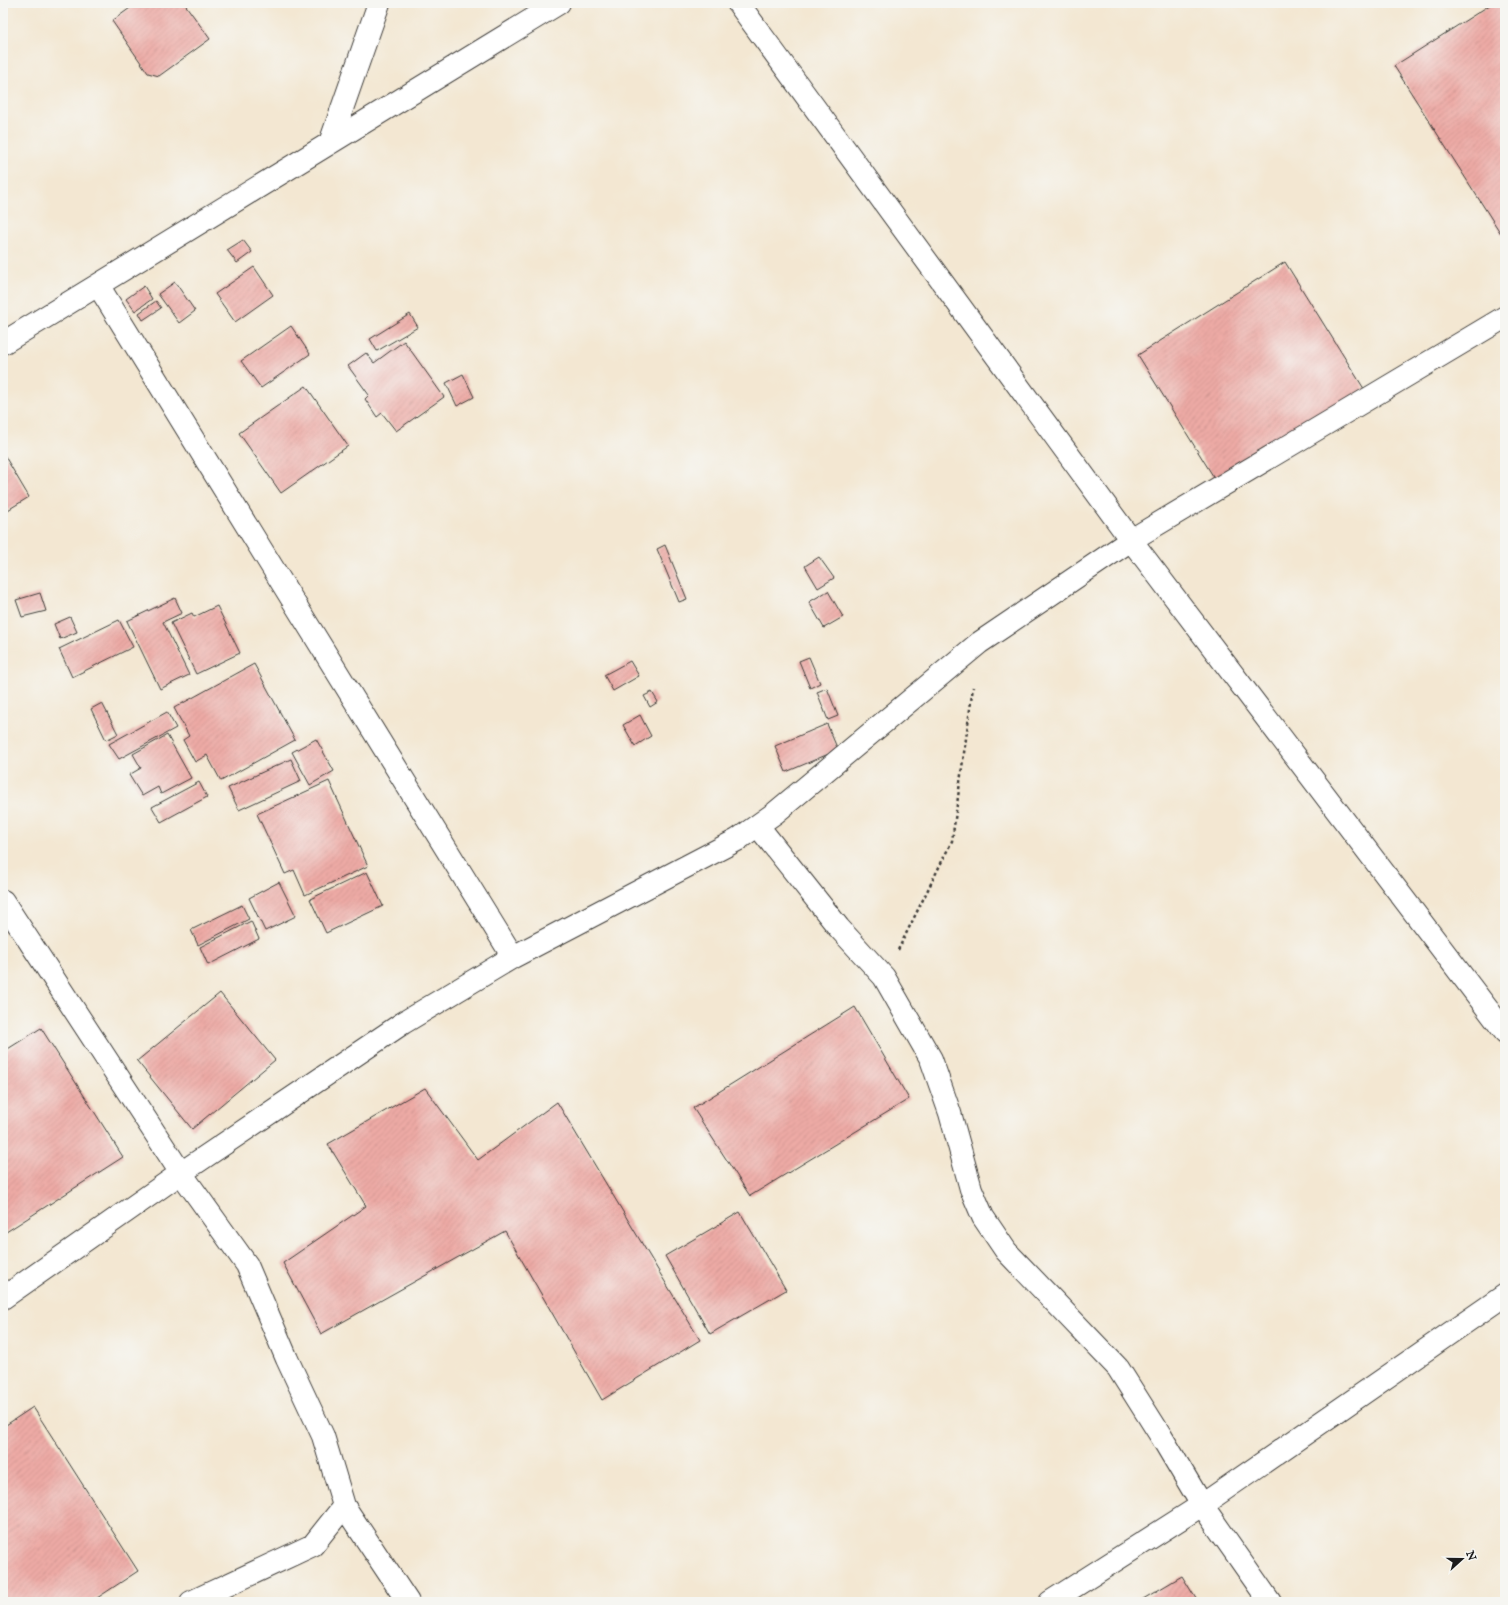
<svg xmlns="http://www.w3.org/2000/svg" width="1508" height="1605" font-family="'IM FELL English',serif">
	<defs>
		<pattern id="building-hatch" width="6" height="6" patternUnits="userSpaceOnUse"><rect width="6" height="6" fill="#edaaa5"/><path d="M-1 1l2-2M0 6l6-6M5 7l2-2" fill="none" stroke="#cb928d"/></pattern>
	</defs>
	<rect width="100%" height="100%" fill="#f6f6f2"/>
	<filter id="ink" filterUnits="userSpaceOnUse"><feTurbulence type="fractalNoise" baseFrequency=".025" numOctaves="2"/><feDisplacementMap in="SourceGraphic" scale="8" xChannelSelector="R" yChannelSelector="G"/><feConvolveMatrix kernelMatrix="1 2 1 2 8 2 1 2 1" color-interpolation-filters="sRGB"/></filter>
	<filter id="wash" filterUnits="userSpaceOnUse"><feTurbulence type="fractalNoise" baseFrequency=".012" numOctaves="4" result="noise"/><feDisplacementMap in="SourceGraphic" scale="16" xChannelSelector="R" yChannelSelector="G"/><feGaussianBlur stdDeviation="0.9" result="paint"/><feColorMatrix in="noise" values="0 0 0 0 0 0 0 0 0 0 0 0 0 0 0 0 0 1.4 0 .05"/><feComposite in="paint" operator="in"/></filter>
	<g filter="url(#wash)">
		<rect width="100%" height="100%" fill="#f3e7d2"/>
		<g id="blocks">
			<path fill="url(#building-hatch)" d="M137,3H184L210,39L159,76L148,73L112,21Z
				M1493,3H1505V240L1394,66Z
				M243,240L252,252L237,263L227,250Z
				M1285,262L1366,392L1218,484L1138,355Z
				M254,267L273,295L235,322L215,294Z
				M175,282L195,311L179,323L158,294Z
				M144,286L152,299L135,311L126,299Z
				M156,301L161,308L143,320L139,313Z
				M410,314L418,327L377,351L370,339Z
				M291,326L310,354L261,388L241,361Z
				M404,341L444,397L396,431L382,413L377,417L365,399L369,395L348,366L366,353L374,363Z
				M463,374L474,397L457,406L446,383Z
				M306,386L348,446L281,493L239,433Z
				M3,453L29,497L3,513Z
				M665,545L687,599L679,602L657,549Z
				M819,557L834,578L818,588L805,566Z
				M828,591L843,617L824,628L809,602Z
				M40,593L46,611L22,617L16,600Z
				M175,598L182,613L163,622L189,675L160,689L127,621Z
				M217,606L240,653L196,674L171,623L192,613L194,617Z
				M70,617L77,632L60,639L54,624Z
				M119,620L133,647L72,677L59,649Z
				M809,657L820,683L810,688L799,661Z
				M630,661L639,676L613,691L604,675Z
				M254,664L295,740L221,781L207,755L195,762L183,740L189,736L174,708Z
				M827,688L838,716L828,720L817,692Z
				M652,692L658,702L650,707L644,696Z
				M102,703L118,734L106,740L91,709Z
				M167,712L176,728L119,759L109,744Z
				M640,715L651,736L635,746L623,725Z
				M827,724L838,750L786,772L775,746Z
				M167,735L191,778L161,794L158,787L142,796L129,775L141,768L133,754Z
				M316,739L334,771L310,785L292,752Z
				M291,759L301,781L239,810L228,788Z
				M329,781L368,866L305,895L294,870L285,874L257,814Z
				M199,782L207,797L161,822L152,807Z
				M367,872L383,906L326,933L310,899Z
				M279,882L296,916L265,931L249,898Z
				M242,905L249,919L198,945L191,930Z
				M251,921L259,939L208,965L200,947Z
				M220,993L275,1060L192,1129L137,1061Z
				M855,1007L909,1099L750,1196L693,1108Z
				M41,1028L123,1157L3,1234V1052Z
				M425,1088L478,1160L557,1102L700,1340L602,1400L505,1231L321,1334L283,1263L366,1206L328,1144Z
				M740,1212L786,1290L710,1334L665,1256Z
				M33,1407L138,1571L91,1602H3V1427Z
				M1182,1576L1198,1602H1138Z"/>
		</g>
	</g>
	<g filter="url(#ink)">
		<use href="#blocks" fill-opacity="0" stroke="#3c3a37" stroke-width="1"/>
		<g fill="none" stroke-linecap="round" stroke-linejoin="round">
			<g stroke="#3c3a37" stroke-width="24">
				<path id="minor" d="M738,3L1131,540L1505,1032
					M330,143L379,3
					M98,285L513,957
					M3,343L559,3
					M758,826L839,928L884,977L931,1059L950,1113L971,1189L983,1217L1006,1251L1118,1368L1161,1436L1202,1505L1270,1602
					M3,901L181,1173L247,1265L287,1359L323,1436L344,1506L313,1545L191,1602
					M3,1298L181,1173L403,1023L513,957L737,840L775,813L979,643L1131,540L1505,317
					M344,1506L408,1602
					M1050,1602L1202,1505L1505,1295"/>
			</g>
			<path stroke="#3c3a37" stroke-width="2.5" stroke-dasharray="3 3" stroke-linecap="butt" d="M898,950L952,841L973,687"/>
			<use href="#minor" stroke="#fff" stroke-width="22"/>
		</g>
	</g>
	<rect width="1508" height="1605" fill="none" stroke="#f6f6f2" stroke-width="16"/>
	<g transform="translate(1462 1559) rotate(69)" stroke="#f6f6f2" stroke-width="3" paint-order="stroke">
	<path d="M0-3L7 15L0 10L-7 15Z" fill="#1c1c1c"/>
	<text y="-6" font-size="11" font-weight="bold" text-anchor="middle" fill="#1c1c1c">N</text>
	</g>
</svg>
